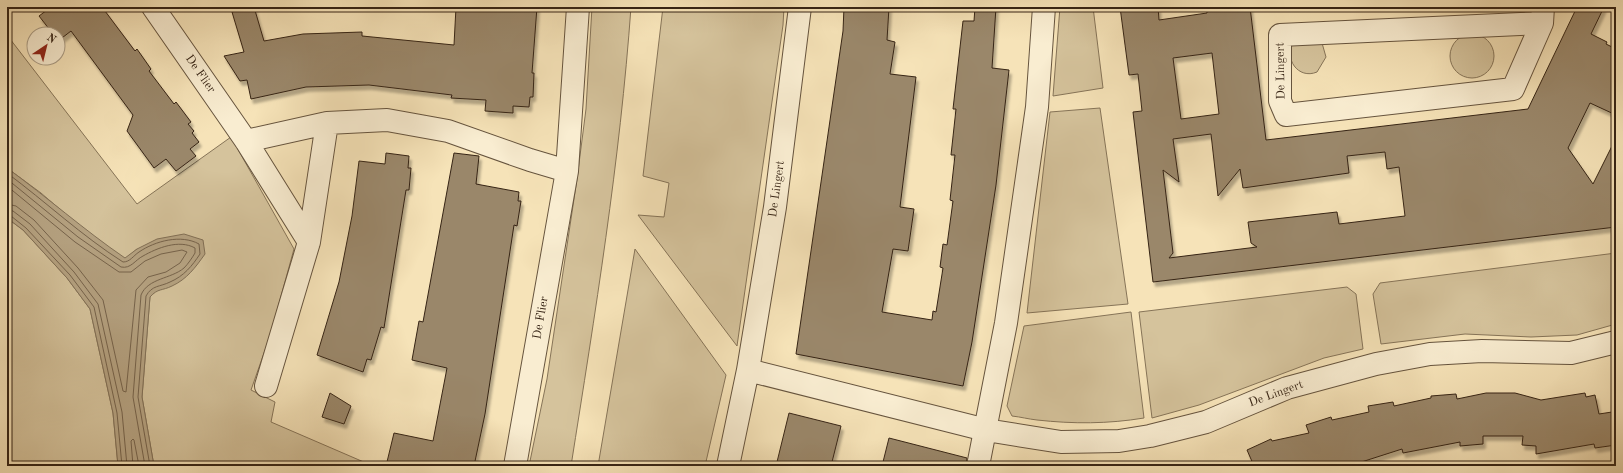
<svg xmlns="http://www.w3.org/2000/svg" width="1623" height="473" font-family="'Old Standard TT',serif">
	<defs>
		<filter id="shadow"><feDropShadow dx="2.5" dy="4.5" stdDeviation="1" flood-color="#0004"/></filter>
	</defs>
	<rect width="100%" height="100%" fill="#f6e3b8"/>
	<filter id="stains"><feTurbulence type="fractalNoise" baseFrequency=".005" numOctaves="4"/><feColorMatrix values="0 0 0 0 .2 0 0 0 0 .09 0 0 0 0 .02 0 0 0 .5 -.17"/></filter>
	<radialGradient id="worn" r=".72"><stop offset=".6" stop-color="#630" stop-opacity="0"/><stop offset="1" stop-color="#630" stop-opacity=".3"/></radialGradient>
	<path fill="#d5c39c" stroke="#867458" d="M592,7H631C620,161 595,314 571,466H529L547,379L577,179L586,109Z
		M663,7H784L783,25L737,346L638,215L664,217L669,183L643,176Z
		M1060,7H1093L1103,88L1053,96Z
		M1450 56a22 22 0 1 1 44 0a22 22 0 1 1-44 0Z
		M7,35L137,204L231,137L294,249L270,336L251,390L275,402L271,422L373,466H154L142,397L150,296L157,290L171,286L137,249L125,259L84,230L41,193L7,168Z
		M1294,42L1322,43L1326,57L1317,72C1298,80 1283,58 1294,42Z
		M1100,108L1128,304L1027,313L1050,112Z
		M7,218L23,230L67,278L90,309L113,413L118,466H7Z
		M635,249L726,375L705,466H598Z
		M1616,253V324L1577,335L1531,337L1465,334L1381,344L1373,294L1380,283Z
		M1347,287L1356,294L1363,349L1324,358L1199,405L1152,418L1139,312Z
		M1131,312L1144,418C1108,424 1073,424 1037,420C1028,419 1021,417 1012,416L1007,406L1024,326Z"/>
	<path fill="#b5a281" stroke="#827056" d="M7,168C47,197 84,230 125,258L137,249L157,239L184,234L203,240L205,254C195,268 187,279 172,286C162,291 158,288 150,297L142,397L154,466H118L113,413L90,309L67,278L23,230L7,218Z"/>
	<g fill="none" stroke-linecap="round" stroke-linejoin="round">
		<path stroke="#76634b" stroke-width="1" d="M7,173C46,202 82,236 123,262C130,262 133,256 139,252C155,241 181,234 199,244L200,254C192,266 184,276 170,282C160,287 152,285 146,296L138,397L150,466
			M7,179L78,237L121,267C131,269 135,260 143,256C157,248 179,239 195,248V253C192,258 188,264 184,268C171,279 148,278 141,295L133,397L145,466
			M7,186L75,242L119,272H131L145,261L161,254L182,250L187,252L180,263L166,272L148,277L136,290L126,392L123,391L103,300L78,268L34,220L16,206L7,204
			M7,210L13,211L30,224L74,272L98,304L122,412L127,466
			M7,215L11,216L26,228L70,275L94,307L117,413L122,466
			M133,466L131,441L133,439L134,440L139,466"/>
	</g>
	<path fill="#9a876a" stroke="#362415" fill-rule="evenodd" filter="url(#shadow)" d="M51,7H102L135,51L137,49L151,69L149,71L174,104L176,102L191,122L188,124L194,131L192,133L199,142L190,149L196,156L176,171L166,159L154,168L127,131L133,115L71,31L58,41V34H53L39,16Z
		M249,7H254L264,41L303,34L362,32V36L454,45L456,7H537L532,73H534L533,97H530L529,107L513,106V113L485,111L486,100L451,98L452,95L369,85L306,87L251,99L247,80L240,81L224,56L244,52L232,12Z
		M844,7H889L887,40L895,42L890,74L916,77L900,207L914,209L908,251L893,249L882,312L932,320L933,311L936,312L943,268L940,267L943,244L947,245L953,201L950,200L955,155H951L956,109H953L963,21H974L975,7H996L992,68L1009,70L996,185L972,342L963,386L796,354L843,31Z
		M1120,7H1158L1159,20L1207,13V7H1250L1266,140L1528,109L1577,7H1604L1591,34L1607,42L1606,44L1616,49V115L1590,103L1568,148L1593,184L1616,138V227L1153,282L1133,112L1142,111L1138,74L1129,75ZM1212,53L1219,114L1181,119L1173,58ZM1211,134L1218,196L1240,169L1243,188L1349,173L1347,156L1385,152L1387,169L1399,167L1405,216L1339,224L1337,212L1248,222L1251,243L1257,247L1169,258L1173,253L1163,170L1179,182L1173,139Z
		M386,153L409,156L408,168H411L409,190H406L402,215L384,328L381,327L371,360L367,359L363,372L317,355L339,282L352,216L359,161L385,164Z
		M454,153L479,156L476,184L519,192L518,201H521L517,226L514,225L485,414L474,466H386L394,433L433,441L447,368L412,360L419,321L423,322Z
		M330,393L351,406L344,424L322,417Z
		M1486,393H1515L1541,400L1585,393L1586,397L1595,395L1599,414L1612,412L1616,445L1595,448L1594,444L1536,454V446L1522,445L1523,436H1483V444L1460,446V442L1403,453L1402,449L1349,466H1254L1247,450L1271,439L1272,441L1309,433L1306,425L1331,417L1332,420L1369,412L1368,406L1393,402L1394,406L1431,398V396L1456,394L1457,399Z
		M789,413L841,426L831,466H776Z
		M889,438L967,458L966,466H882Z"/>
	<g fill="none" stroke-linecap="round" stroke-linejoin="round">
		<g stroke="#66543e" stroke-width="24">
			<path id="minor" d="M153,7L246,141L309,242L266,386
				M1542,23L1513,89L1286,115L1280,101V35L1542,23L1543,7
				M246,141L327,123L387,120L448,131L530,160L567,171
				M309,242L327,123
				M748,370L986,430L1061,442L1119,441L1150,436L1206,422L1287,388L1376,364L1430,354L1482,351L1571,353L1616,342
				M515,466L567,171L578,7
				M728,466L748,370L775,207L800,7
				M978,466L1006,323L1037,107L1044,7"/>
		</g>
		<use href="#minor" stroke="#f9edd1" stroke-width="22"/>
	</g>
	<g text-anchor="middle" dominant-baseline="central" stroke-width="3" stroke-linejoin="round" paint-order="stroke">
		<g font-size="12" fill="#362415" stroke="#f9edd1">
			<text transform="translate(1281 71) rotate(-91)">De Lingert</text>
			<text transform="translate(200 74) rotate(55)">De Flier</text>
			<text transform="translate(777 189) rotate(-82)">De Lingert</text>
			<text transform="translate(541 318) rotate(-80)">De Flier</text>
			<text transform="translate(1276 394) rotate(-20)">De Lingert</text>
		</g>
	</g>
	<rect width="1623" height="473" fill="none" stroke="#f6e3b8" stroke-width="24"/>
	<rect x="8" y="8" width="1607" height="457" fill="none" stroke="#362415" stroke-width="2"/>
	<rect x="12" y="12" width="1599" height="449" fill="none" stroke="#362415"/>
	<g transform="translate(46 46) rotate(35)"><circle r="19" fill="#f9edd1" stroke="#ab9d86"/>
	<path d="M0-3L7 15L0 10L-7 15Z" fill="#8f2418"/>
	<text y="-6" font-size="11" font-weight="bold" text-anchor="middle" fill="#362415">N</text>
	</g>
	<rect width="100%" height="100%" filter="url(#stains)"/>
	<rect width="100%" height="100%" fill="url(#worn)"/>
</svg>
